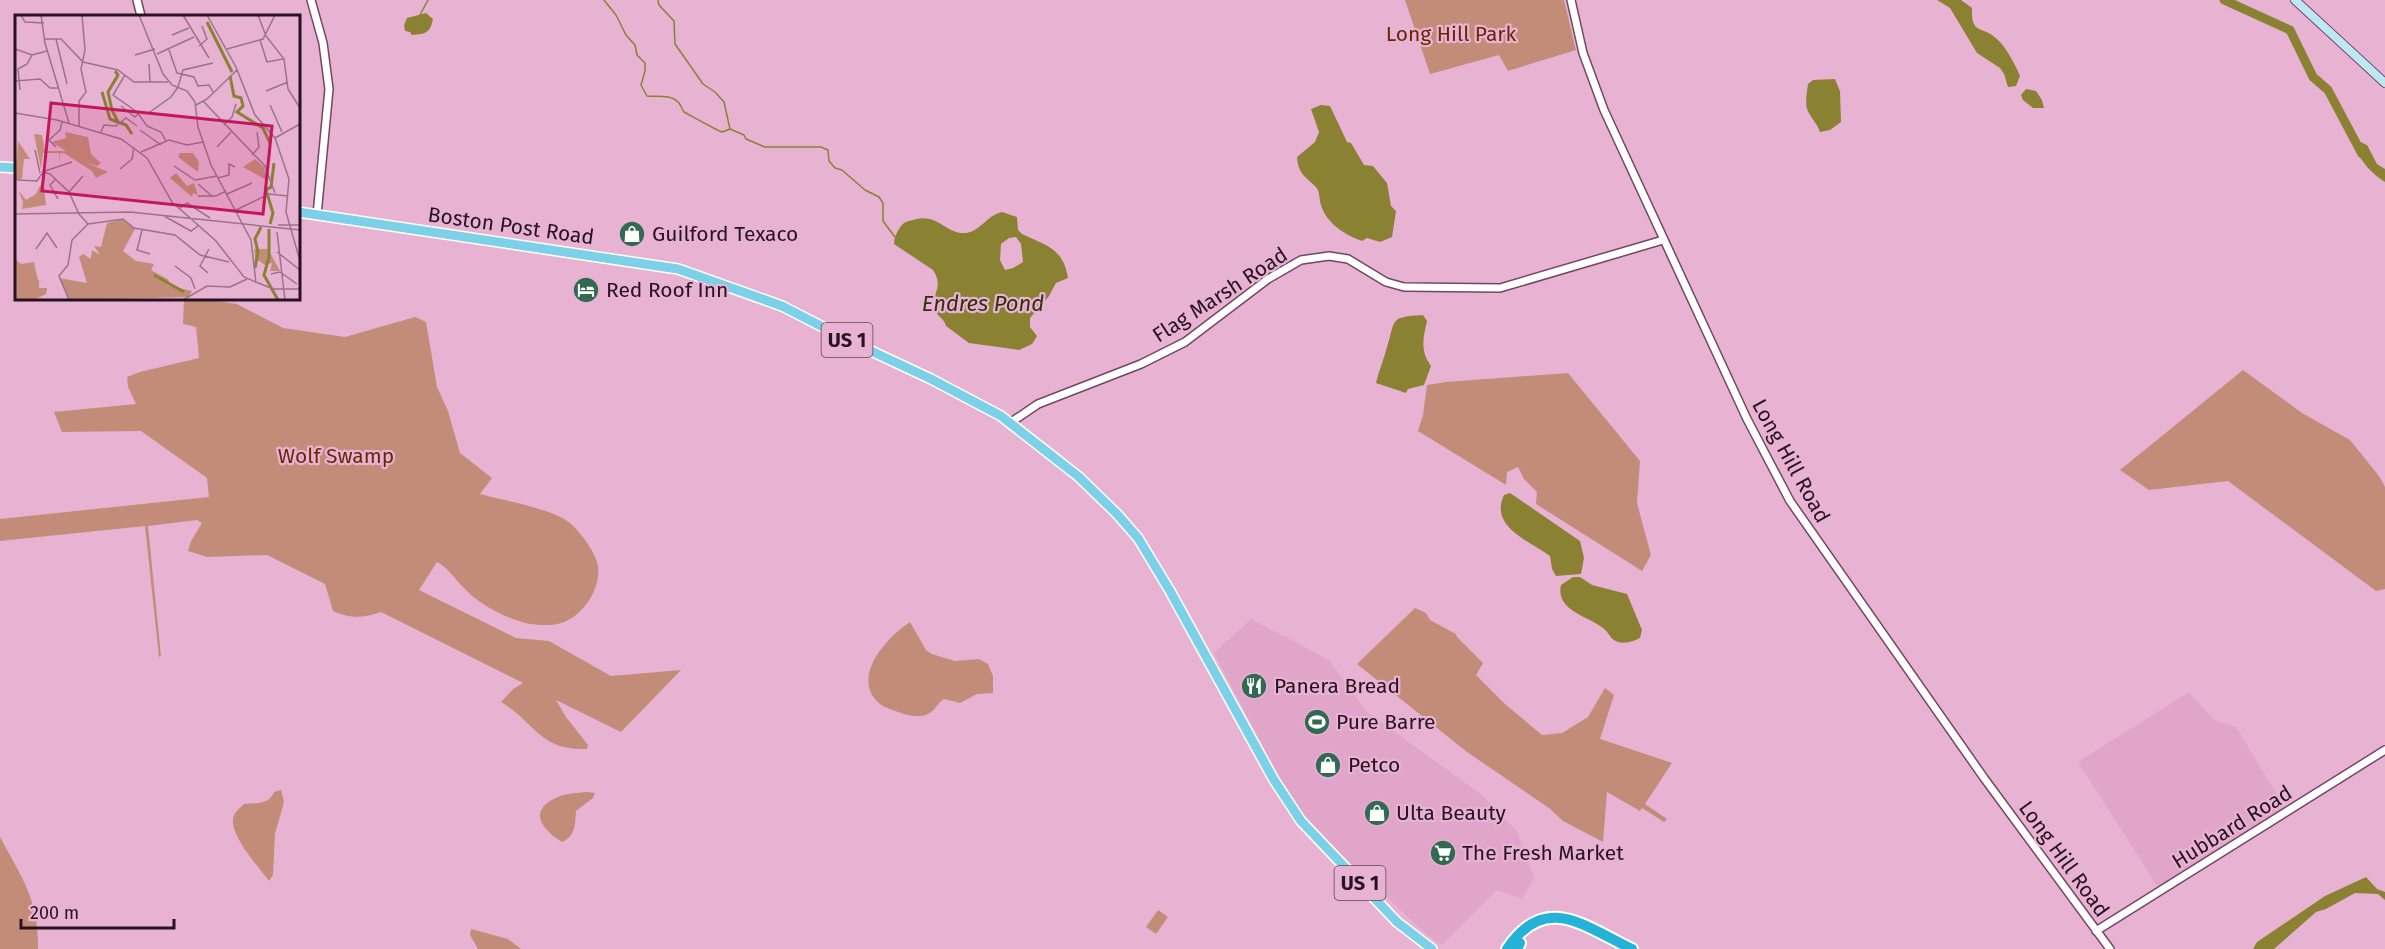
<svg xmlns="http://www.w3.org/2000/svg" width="2385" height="949" font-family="'Fira Sans',sans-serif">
	<rect width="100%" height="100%" fill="#e8b3d3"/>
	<path fill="#e0a5c9" d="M1251,619L1329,660L1366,711L1482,795L1517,831L1534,878L1522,899L1497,890L1442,945L1426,934L1346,859L1306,819L1281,780L1214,653Z
		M2189,692L2214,720L2236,727L2285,808L2158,887L2078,762Z"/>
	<path fill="#c38c78" d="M1405,0H1564L1576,50L1508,71L1499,55L1430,74Z
		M184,299H203L237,304L283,328L345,337L415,317L426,322L437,387L448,411L460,453L492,478L480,494C502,500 555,509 571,524C581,533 596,553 598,566C601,588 584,616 561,623C554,626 538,625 530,624C508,619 481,606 466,590C455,580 450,569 437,562L419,590L516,638L549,641L611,676L681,670L621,732L556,700L566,717L588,745L587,749C539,751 536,723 501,702L513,689L523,683L381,612C363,618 351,619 333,611L325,584L267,555L207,557L188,551L191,541L202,523L197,520L148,526L161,656L159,657L145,526L0,541V519L209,497L207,478L141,431L62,432L54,412L136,404L128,387L127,377L140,372L199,358L196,327L183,324Z
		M2243,370L2302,413L2350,440L2379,476L2385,487V589L2376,591L2228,481L2149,490L2120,470Z
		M1568,373L1640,461L1637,503L1651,555L1642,571L1536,504L1537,492L1524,479L1518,467L1507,472L1506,485L1418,431L1423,415L1427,385L1446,382Z
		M1415,608L1426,613L1430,620L1456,634L1457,637L1483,663L1476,675L1505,704L1542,735L1562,733L1588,717L1605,688L1614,695L1600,739L1672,763L1645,804L1667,819L1664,822L1642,808L1640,811L1607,792L1603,842L1563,821L1549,808L1467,752L1357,664Z
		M910,622L926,650L932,654L955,661L979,659L988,664L993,676V693L977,694L960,703L944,699C938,702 935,711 928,714C920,718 909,716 901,713C894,710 885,708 880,704C849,678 887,637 910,622Z
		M281,790L284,802L275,834L273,875L269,881C259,867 231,837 233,819C234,812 240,808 244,804C256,803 269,805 274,792Z
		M587,792L595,793L593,798L576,811C575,824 576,836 562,842C541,829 527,810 558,797C566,793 578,793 587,792Z
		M0,837C22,878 39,900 38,949H0Z
		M1158,910L1168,917L1156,934L1146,927Z
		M471,929L508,939L521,949H478L470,935Z"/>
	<path fill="#8b8133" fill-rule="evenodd" d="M1937,0H1961L1972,8C1971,36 1982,25 1997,39C2006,47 2015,64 2020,76L2016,86L2008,87L2004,74L2000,68L1977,53L1950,8Z
		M426,13L433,19C430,33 426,34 412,35L410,32L405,31L404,25L407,18Z
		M1835,79L1840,91L1841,122L1830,130L1820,132C1817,123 1810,117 1807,109C1805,102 1807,92 1808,84L1813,80Z
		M2026,89L2036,91L2042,100L2044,108H2033L2023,100L2021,95Z
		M1321,105L1330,106L1347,142L1351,143L1364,165L1373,166L1387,183L1391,206L1396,211L1392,237L1380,242L1367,238L1362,241C1345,235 1326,223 1321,205C1319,200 1320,191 1316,187C1306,177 1298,174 1297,157L1315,142L1319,132L1311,109Z
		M2358,141L2367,145L2377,164L2385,169V182C2372,174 2361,162 2355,147Z
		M1002,212L1017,217L1018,230L1022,234C1047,246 1063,248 1068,278L1056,283L1049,296L1030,318V327L1037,336L1032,344L1019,350L969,343L946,326C944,318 937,317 935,309C930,294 945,288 933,270L894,244C894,237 897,232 901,226C904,222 908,221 913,220C938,212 946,235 966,233C981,231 987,215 1002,212ZM1016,237L1021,244L1023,262L1013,268L1005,270L1000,260L1001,244L1009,238Z
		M1423,315L1427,321C1423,338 1420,351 1431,366L1424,385L1408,389L1406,393L1376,383C1379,370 1384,359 1387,347C1396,319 1389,317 1423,315Z
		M1510,493L1580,541L1584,558L1581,574L1556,576L1552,569L1550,556C1530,541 1489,527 1504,495Z
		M1573,577H1580L1592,585L1627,594L1642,630L1640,638C1634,641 1626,644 1618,642C1610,639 1610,634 1604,629C1589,616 1555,611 1561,585Z
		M2366,877L2377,889L2385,892V900L2378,894L2355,893L2326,909L2316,912L2274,949H2253L2257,942L2325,896Z"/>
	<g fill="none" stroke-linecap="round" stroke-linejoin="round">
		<path stroke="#8b8133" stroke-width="1.5" d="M604,0L616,15L626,35L635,45L637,55L645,63V71L641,85L647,96C658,97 671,94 679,103C681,106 682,109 684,112C686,113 718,131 722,132L730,129
			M658,0L659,5L674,21L675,44L703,84L715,92L724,102L730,129L744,135L746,139L765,147H821L828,150L829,161L835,168L842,170L865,190L879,197L883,203V221L895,237
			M420,15L428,0"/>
		<path stroke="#8b8133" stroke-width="9" d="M2224,0L2290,30L2313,77L2328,90L2362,154"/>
		<g stroke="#744663" stroke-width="10">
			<path id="tertiary" d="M137,0L141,16
				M311,0L323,43L329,89L317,215
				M1571,0L1583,53L1604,110L1747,419L1790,501L1984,778L2110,949
				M1010,423L1038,404L1141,364L1185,342L1268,279L1301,260L1329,256L1348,259L1386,282L1404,287L1500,288L1663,240
				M2096,931L2385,750"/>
		</g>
		<g stroke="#744663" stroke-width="10">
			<path id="secondary" d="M2295,0L2385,83"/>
		</g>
		<g stroke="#fff" stroke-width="12">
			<path id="primary" d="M0,167L16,168
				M298,212L678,269L782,306L852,342L931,379L1001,416L1079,477L1117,514L1138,538L1170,591L1274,780L1301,821L1397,922L1432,949"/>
		</g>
		<g stroke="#fff" stroke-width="14">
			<path id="motorway" d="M1507,949C1545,892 1584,926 1632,949
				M1517,949L1520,943"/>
		</g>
		<use href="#tertiary" stroke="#fff" stroke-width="7"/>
		<use href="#secondary" stroke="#bde8f3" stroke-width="8"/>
		<use href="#primary" stroke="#7cd1e8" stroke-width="9"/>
		<use href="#motorway" stroke="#24b2d8" stroke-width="10"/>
	</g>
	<defs>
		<g id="shop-disc" transform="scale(1.35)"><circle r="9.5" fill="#326950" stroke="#e8b3d3"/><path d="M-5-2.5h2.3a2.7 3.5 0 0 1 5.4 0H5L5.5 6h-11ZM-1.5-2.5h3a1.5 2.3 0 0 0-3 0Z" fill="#fff"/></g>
		<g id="hotel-disc" transform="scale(1.35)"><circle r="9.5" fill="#326950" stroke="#e8b3d3"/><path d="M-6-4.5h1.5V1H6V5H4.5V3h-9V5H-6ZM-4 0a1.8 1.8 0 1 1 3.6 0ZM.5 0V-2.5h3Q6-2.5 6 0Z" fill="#fff"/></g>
		<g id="restaurant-disc" transform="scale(1.35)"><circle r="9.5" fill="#326950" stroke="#e8b3d3"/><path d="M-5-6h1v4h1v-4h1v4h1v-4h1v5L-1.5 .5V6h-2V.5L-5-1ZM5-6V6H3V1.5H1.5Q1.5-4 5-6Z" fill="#fff"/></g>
		<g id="stadium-disc" transform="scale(1.35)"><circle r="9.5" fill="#326950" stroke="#e8b3d3"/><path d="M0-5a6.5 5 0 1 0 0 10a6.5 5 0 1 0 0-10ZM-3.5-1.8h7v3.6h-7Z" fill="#fff"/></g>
		<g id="supermarket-disc" transform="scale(1.35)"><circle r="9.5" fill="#326950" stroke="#e8b3d3"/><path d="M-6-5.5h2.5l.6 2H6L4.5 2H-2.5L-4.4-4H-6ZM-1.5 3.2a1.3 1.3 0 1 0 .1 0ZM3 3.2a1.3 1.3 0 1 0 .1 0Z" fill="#fff"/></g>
	</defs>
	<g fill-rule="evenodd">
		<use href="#shop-disc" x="632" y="234"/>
		<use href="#hotel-disc" x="586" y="290"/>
		<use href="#restaurant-disc" x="1254" y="686"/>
		<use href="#stadium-disc" x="1317" y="722"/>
		<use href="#shop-disc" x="1328" y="765"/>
		<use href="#shop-disc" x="1377" y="813"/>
		<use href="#supermarket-disc" x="1443" y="853"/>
	</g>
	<g text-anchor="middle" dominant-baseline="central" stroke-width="4.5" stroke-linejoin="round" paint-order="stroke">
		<g fill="#e8b3d3" stroke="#604355" stroke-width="1.5">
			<rect x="821.5" y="323" width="51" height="34" rx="4.5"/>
			<rect x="1334.5" y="866" width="51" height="34" rx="4.5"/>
		</g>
		<g font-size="20" font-weight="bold" fill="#26131f">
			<text x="847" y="340">US 1</text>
			<text x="1360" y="883">US 1</text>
		</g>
		<g font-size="21" fill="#6a2706" stroke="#e8b3d3">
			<text x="1451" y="34">Long Hill Park</text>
			<text x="336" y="456">Wolf Swamp</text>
		</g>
		<g font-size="21" fill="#26131f" stroke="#e8b3d3">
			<text transform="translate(511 226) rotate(8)">Boston Post Road</text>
			<text transform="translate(1220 295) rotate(-33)">Flag Marsh Road</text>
			<text transform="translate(1791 461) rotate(61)">Long Hill Road</text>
			<text transform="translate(2232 827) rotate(-32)">Hubbard Road</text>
			<text transform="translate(2064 859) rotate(54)">Long Hill Road</text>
		</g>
		<g font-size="21" fill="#26131f" stroke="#e8b3d3" text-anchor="start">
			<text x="652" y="234">Guilford Texaco</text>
			<text x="606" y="290">Red Roof Inn</text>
			<text x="1274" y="686">Panera Bread</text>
			<text x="1336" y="722">Pure Barre</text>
			<text x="1348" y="765">Petco</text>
			<text x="1396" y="813">Ulta Beauty</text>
			<text x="1462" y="853">The Fresh Market</text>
		</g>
		<g font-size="22" font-style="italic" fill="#34300d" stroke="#e8b3d3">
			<text x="983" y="303">Endres Pond</text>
		</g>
	</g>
	<g transform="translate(15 15)">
		<rect width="285" height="285" fill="#e8b3d3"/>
		<path d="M50,117L73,122L76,139L86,148L82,151L70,147L93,157L81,163L77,156L49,138L45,139V151L44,138H28L26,154L19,119L27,120L30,136H51L37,127L51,123ZM3,126L15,144H9L7,163L0,167ZM165,138H178L184,147L183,157L163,142ZM240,144L249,152L253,166L228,152ZM161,158L172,171L179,168L183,180L178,178L177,182L155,163ZM28,165L31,190L7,194L8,187L3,175L11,185L21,179ZM108,204L120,214L108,236L121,246L139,249L136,255L154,265L152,270L177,276L174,282L54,285L44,263L72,268L64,242L68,239L76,244L77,235L85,240L79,231L86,232L92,208ZM239,234H253L265,256H255L257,248L250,250L240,243ZM0,244L6,249L19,247L23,265L30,267L24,266V273H32L31,279L19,285H0Z" fill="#c38c78"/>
		<path fill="none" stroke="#8b8133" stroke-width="3" d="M192,7L217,57M100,56L103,60L93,77L97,95L103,107L111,110L117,119M215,61L219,81L226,83L228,91L222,97L248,113L255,128M87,77L95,104L102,107M255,209L258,198L251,175L256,172L259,148M254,214V242L249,260L263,285M240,253L243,237L240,224L246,212M139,260L169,277"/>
		<path fill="none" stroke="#9a738b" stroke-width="1.5" d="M6,0L10,7L29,8M26,0L30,28L54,108M124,0L148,59L157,70L172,76L180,87L183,112L196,150L236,225L241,268M168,0L194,43M192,0L221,52L240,100L260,123L274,164L271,197L285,246M243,0L251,21L269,44L273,74L285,93M157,20L174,13M30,24H46L68,47L103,55L119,67H153M41,24L52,69M245,25L252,47L268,44M184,31L192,24L187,11M0,34L17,40L32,36M212,34L248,24L260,0M154,35L162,58L179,62L183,71L194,70L198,77M142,39L179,22M120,40L140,34M134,49L135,67M110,60L98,80L122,97L132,111L146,117L151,126M0,66L25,64L35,73H43M163,72L168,55L198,48M5,75L3,54L12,49L17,40M251,76L273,67M188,86L250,151L260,178M181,90L192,84L222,55M255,90L267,117M106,91L120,102L123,99M0,98L42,105L106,124L132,143L157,187L201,226L229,262L258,274H285M132,99L156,82L163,72M209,110L217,102L221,89M64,111V86L71,77L66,54L70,35L67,0M125,115L146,130M86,117L89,110L101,111L111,103L122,111M260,123L285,109M41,132L34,125L45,115L47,107M202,132L216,117M20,135L25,158M126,137L154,125L172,130L188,127M237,140L244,132L242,117M159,151L180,165L202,161M105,154L117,144L119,132M30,156L57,147M203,163L214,160V149L220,152M41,164L35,170L43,184L42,181M3,165L22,166L28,157L35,159L54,177L64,199L73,209M183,169L198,182M54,177L68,161M212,179L237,168M183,181H201L211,176M164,194L172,188L195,203M221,195L254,179L273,181M0,199L115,197L285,215M149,201L176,216L183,211M73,209L108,204L119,213L160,220L185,240L214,247M263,210H285M127,215L122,235L135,239M262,217L270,285M23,231L21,234L32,218L42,233M262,237L285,255M160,251L176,263L180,274M193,258L185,251L194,234M256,259L265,257L282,269M54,285L44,261L53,250L57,225L73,209M168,285L192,271L215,272L232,264"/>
		<path fill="#c2185b" fill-opacity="0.15" stroke="#c2185b" stroke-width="3" d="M36,88L257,111L248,199L27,176Z"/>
		<rect width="285" height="285" fill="none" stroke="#26131f" stroke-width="3"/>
	</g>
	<path d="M21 919v9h153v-9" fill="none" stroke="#26131f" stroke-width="3"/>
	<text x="30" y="919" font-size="18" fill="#26131f" stroke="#e8b3d3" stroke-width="4.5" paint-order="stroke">200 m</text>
</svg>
